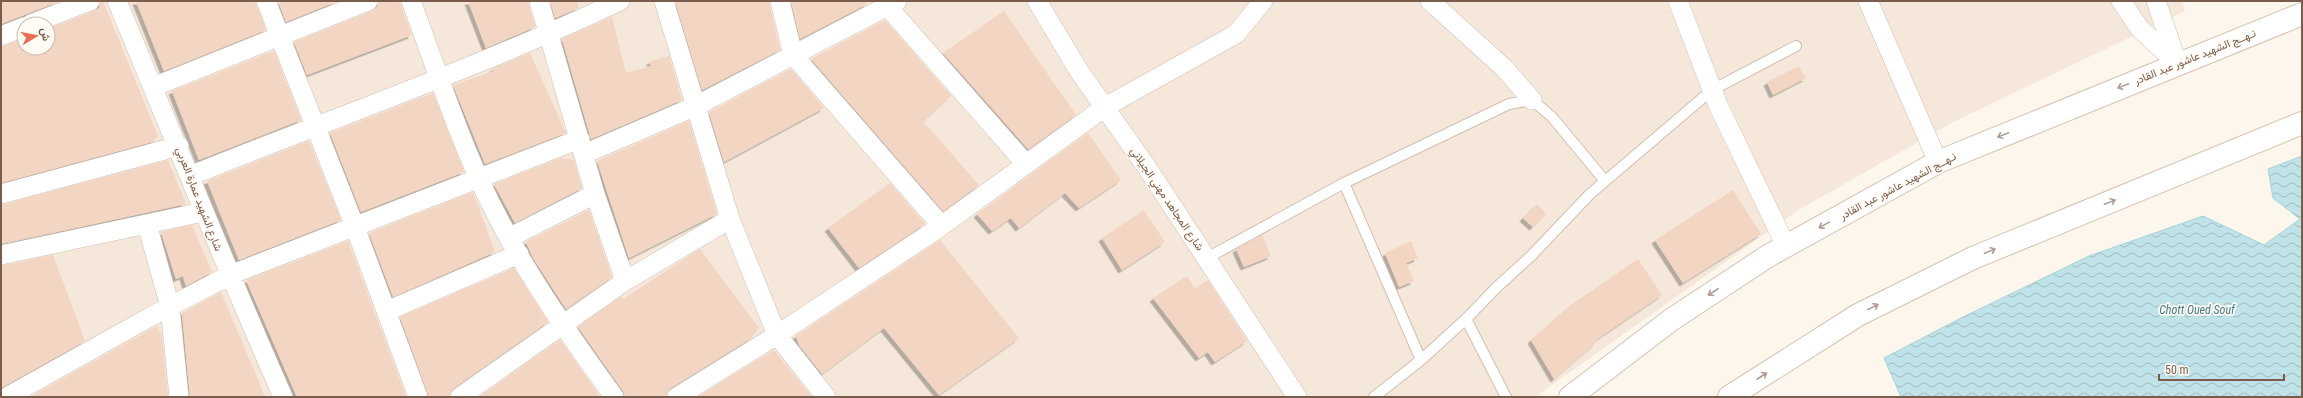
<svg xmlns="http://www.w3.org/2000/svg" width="2303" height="398" font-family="'Roboto Condensed',Vazirmatn,sans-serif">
	<defs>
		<pattern id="water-waves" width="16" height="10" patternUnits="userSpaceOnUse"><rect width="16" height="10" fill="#bfe3e8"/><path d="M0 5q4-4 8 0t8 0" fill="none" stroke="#a0bbbe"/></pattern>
		<filter id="shadow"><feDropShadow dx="-3.5" dy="3.5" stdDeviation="0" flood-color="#0004"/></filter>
	</defs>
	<rect width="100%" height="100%" fill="#fdf6ec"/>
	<path fill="#f5e8da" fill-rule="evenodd" d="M1,1H2182L2185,11L1953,122L1797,211L1535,397H1ZM24,24H48V48H24Z"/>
	<path fill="url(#water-waves)" stroke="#a5d3da" d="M2302,156V397H1901L1884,358L1963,317L2089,256L2203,216L2264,245L2300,219L2273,198L2268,169Z"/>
	<path fill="#f3d5c3" filter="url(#shadow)" d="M1,1H60L1,24Z
		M101,1H103L158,136L152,142L1,183V47L24,39V48H48V29L94,11L99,8Z
		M136,1H255L266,30L164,71Z
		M278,1H338L286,22Z
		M379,1H399L412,35L307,75L294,42L372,11L377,7Z
		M468,1H528L535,27L486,48Z
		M550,1H577L579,8L555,18Z
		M675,1H769L780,50L702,90Z
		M791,1H866L867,4L800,39Z
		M1004,11L1076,115L1028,149L943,53Z
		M612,17L626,73L651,66L650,61L669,56L682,100L591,139L562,39Z
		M885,20L951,96L923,121L979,185L943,211L811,59Z
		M274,51L301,120L199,160L172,91Z
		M530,53L566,133L485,164L453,85L494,71L493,68Z
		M1799,66L1806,78L1773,95L1767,82Z
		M791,69L824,108L724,162L709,112Z
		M433,93L464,172L361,212L330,133Z
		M689,121L717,214L629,258L597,161Z
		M1088,133L1121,180L1079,208L1065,193L1019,228L1011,218L992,231L977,214Z
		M309,141L341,220L239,260L207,181Z
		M561,158L574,160L582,188L515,223L494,184Z
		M168,160L186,204L1,244V205Z
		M890,183L925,224L859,268L828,228Z
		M1733,190L1761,234L1683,283L1655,240Z
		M473,192L495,252L393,297L369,233Z
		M1537,204L1546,214L1533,227L1523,218Z
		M589,210L612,277L566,309L533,258L526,242Z
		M1144,210L1165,242L1122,270L1102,238Z
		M192,225L212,272L186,286L183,276L176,279L161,232Z
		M1262,235L1271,256L1244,267L1236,249Z
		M940,240L1019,338L939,395L884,328L822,374L799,345L796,336Z
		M348,241L406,397H297L247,282V280Z
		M1411,241L1418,258L1406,263L1414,281L1399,287L1385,253Z
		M700,249L759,328L750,339L671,388L666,397H625L623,391L578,327L622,296L623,299Z
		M53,255L85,341L1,388V266Z
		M1638,259L1662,295L1596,340L1597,342L1554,379L1531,340L1572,304Z
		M514,268L548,322L454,388L449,397H429L400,317Z
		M1187,276L1195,288L1208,280L1247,341L1215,362L1208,352L1199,358L1153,298Z
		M221,292L253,368L265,397H190L182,313Z
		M157,326L162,336L168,397H30Z
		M560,340L600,397H479Z
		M774,350L812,397H698L709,390Z"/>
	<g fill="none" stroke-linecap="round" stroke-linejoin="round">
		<g stroke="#d1beb0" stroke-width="12">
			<path id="service" d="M1344,183L1421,360
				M1207,258L1344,183L1509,104L1532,100L1552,117L1605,181
				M1466,319L1506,397
				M1374,397L1421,360L1466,319L1497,287L1531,256L1590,194L1712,90L1796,46"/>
		</g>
		<g stroke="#d1beb0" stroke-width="20">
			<path id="minor" d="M117,1C172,133 225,266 283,397
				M266,1L355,227L418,397
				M411,1C433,59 453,123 479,179C514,257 564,328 614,397
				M539,1L595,194L625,281
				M664,1L730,219L777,335L826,397
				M780,1L793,55L941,225
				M1037,1L1079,71L1148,169L1297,397
				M1430,1L1504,68L1532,100
				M1678,1L1718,105L1786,246
				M1868,1L1938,162
				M2121,1L2140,29L2178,64
				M2156,1L2177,62
				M887,6L1025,163
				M31,24L90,1
				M1,36L24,27
				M153,87L368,1
				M584,154L696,106L897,1
				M190,176C333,118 480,67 620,1
				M1,194L179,146
				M147,224L170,307L179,397
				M509,238L595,194
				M1,255L203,212
				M387,311L519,254
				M7,397L150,317L230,275L580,139
				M460,397L625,281L730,219
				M677,397L777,335L937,229L1105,107L1236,34L1263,1"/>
		</g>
		<g stroke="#d6c0b0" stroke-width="24">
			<path id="secondary" d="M1570,397L1671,320L1768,256L1938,162L2302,14
				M1729,397L1858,315L1973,258L2302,123"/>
		</g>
		<use href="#service" stroke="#fff" stroke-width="10"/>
		<use href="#minor" stroke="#fff" stroke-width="19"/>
		<use href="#secondary" stroke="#fff" stroke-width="22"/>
	</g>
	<defs><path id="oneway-shaft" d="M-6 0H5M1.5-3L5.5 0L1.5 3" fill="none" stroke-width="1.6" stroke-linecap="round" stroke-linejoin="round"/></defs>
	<g stroke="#af9d94">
		<use href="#oneway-shaft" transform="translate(2123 86) rotate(158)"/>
		<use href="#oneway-shaft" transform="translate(2003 135) rotate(158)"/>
		<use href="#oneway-shaft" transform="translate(2110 202) rotate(-22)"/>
		<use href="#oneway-shaft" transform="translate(1824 225) rotate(151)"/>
		<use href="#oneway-shaft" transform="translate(1990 251) rotate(-22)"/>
		<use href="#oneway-shaft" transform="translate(1713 292) rotate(147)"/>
		<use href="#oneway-shaft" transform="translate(1873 307) rotate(-26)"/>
		<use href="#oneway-shaft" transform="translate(1762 376) rotate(-33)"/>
	</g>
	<g text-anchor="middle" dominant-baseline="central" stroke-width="3.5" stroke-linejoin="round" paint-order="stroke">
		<g font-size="11" fill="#7a5c4d" stroke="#fffaf3">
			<text transform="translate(2195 57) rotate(-22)">نـهــج الشهيد عاشور عبد القادر</text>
			<text transform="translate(1898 186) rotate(-28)">نـهــج الشهيد عاشور عبد القادر</text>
			<text transform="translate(199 199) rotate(69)">شارع الشهيد عمارة العربي</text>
			<text transform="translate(1167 199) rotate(56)">شارع المجاهد مهني الجيلاني</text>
		</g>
		<g font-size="12" font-style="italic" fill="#437c86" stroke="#fffaf3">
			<text x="2197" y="310">Chott Oued Souf</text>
		</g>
	</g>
	<rect width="2303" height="398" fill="none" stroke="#7a5c4d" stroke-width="4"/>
	<g transform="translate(36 36) rotate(80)"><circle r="19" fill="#fffaf3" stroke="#cabbb1"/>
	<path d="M0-3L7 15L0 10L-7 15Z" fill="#e76f51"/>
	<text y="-6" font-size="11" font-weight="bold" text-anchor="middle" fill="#7a5c4d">ش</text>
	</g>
	<path d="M2159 374v6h125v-6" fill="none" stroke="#7a5c4d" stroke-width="2"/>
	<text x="2165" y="374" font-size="12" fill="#7a5c4d" stroke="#fffaf3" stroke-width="3" paint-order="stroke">50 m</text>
</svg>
